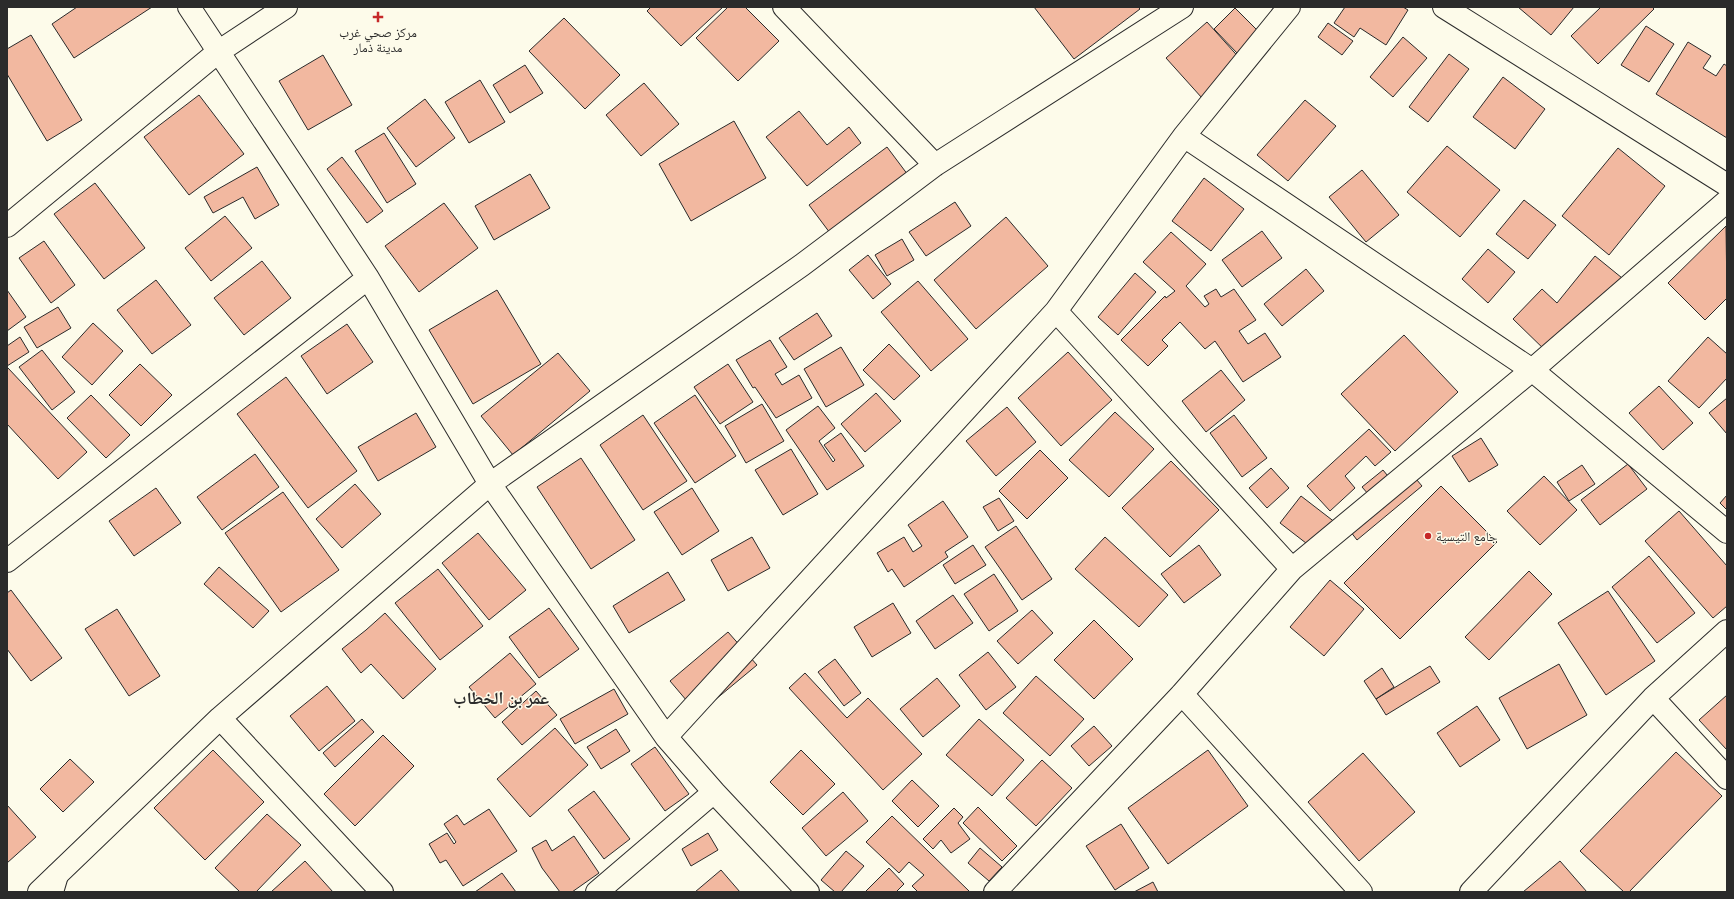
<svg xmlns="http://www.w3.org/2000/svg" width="1734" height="899" font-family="Roboto,'Noto Naskh Arabic',sans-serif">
	<rect width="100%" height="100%" fill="#fdfbea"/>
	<path fill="#f2b8a0" stroke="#2b2b2b" d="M77,7H152L74,58L52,24Z
		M651,7H723L681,46L647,11Z
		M728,7H745L779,41L738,81L696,38Z
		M1034,7H1138L1140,9L1074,59Z
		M1345,7H1403L1408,10L1386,45L1360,28L1354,37L1334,23Z
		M1518,7H1574L1551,35Z
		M1601,7H1652L1654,9L1598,64L1571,36Z
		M1235,8L1259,32L1237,53L1214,29Z
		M564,18L620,75L585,109L529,51Z
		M1207,22L1243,62L1202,98L1166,58Z
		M1328,23L1353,41L1342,55L1318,37Z
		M1646,26L1674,44L1649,82L1621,65Z
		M31,35L82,120L47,141L7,74V49Z
		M1403,37L1427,58L1393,97L1370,77Z
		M1688,42L1711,56L1703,68L1716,76L1724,64L1727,66V138L1656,94Z
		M1449,54L1469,69L1428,122L1409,107Z
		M323,55L352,105L308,130L279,81Z
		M525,65L543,93L510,113L493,85Z
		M1503,77L1545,109L1515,149L1473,117Z
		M480,80L505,122L469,143L445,102Z
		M644,83L679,124L641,156L606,115Z
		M199,95L244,154L189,195L144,137Z
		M425,99L455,138L416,167L387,128Z
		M1305,100L1336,126L1288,181L1257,155Z
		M799,111L827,145L849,127L861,143L807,186L766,137Z
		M734,121L766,178L691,221L659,164Z
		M384,133L416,184L387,203L355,151Z
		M1447,146L1500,190L1460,237L1407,192Z
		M887,147L911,179L833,237L809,205Z
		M1618,148L1665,186L1609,255L1562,216Z
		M342,157L383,211L367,223L327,169Z
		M257,167L279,205L255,219L243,197L213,213L204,197Z
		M1362,170L1399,215L1366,242L1329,197Z
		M530,174L550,208L494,240L475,206Z
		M1204,178L1244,209L1211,251L1172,221Z
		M95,183L145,248L104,279L54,214Z
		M1524,200L1556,225L1528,259L1496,234Z
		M955,202L971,226L926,256L909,232Z
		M444,203L478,248L419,292L385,246Z
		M225,216L252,248L211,281L185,248Z
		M1006,217L1048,266L976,329L934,280Z
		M1726,226L1727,298L1705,320L1668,283Z
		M1262,231L1282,258L1242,287L1222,260Z
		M1171,232L1206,264L1186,286L1205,307L1209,304L1204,296L1216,289L1221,297L1234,289L1256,320L1239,331L1248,344L1265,333L1281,357L1243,382L1215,341L1205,349L1180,322L1162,340L1168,346L1148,366L1121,340L1165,296L1166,298L1175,291L1143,262Z
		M902,239L914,260L887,276L875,255Z
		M44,241L75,285L51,303L19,258Z
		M1488,249L1515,272L1488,303L1462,279Z
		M868,255L891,284L873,299L849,270Z
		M1595,256L1627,282L1550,355L1513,319L1542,289L1557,303Z
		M262,261L291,298L244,335L214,298Z
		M1306,269L1324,291L1282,326L1264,304Z
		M1135,273L1156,292L1118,335L1098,317Z
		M156,280L191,325L152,354L117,310Z
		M918,281L968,339L931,371L881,312Z
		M7,290L26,317L7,331Z
		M497,290L541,364L473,404L429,330Z
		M58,307L71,328L37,348L24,327Z
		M817,313L832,336L794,360L779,338Z
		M93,323L123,351L92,385L62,357Z
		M347,324L373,362L327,394L301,356Z
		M1404,335L1458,392L1395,451L1341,394Z
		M20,337L29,352L7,366V346Z
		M1708,337L1727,354V378L1699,408L1668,381Z
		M770,340L787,367L775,374L782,385L799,375L812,398L776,418L755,387L753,388L736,360Z
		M889,344L920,376L894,400L863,370Z
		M841,347L864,385L826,407L804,369Z
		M42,350L75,392L52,410L19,367Z
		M1068,352L1112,400L1061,446L1018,398Z
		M558,353L590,391L513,455L481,416Z
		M140,364L172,395L141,426L109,395Z
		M728,364L753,402L720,424L694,387Z
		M8,368L87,452L58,479L7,424V369Z
		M1221,370L1245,400L1206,432L1182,401Z
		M286,377L357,471L308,508L237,414Z
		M1659,386L1693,423L1663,450L1629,413Z
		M876,393L901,421L865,452L841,424Z
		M91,395L130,435L106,458L67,418Z
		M695,395L736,456L695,483L654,423Z
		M1727,398V434L1709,413Z
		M762,404L784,441L746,463L725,426Z
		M818,406L835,428L819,441L833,462L835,460L824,445L841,433L864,466L827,490L786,430Z
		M1007,407L1036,442L996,476L966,441Z
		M1115,412L1154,449L1109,497L1069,460Z
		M416,413L436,447L378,481L358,447Z
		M643,415L687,481L643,510L600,445Z
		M1234,415L1267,458L1242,477L1210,433Z
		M1369,429L1391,452L1375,466L1366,456L1345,476L1355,488L1330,511L1307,486Z
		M1481,438L1498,465L1469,482L1452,456Z
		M791,449L818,494L783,515L755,470Z
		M1040,450L1068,478L1027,519L999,491Z
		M255,454L279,487L222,530L197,497Z
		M581,458L635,540L591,569L537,487Z
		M1171,461L1219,510L1170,557L1122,508Z
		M1628,464L1647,489L1600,525L1581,500Z
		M1582,465L1595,484L1569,501L1557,482Z
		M1271,468L1289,488L1267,508L1249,488Z
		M1383,470L1396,486L1411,473L1422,486L1357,540L1347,527L1376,503L1362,487Z
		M1544,476L1577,510L1540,545L1507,511Z
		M355,484L381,514L342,548L316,519Z
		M1441,486L1497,542L1400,639L1344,583Z
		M156,488L181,523L134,556L109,521Z
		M692,488L719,531L682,555L654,512Z
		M283,492L339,570L281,612L225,533Z
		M1727,495V510L1720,503Z
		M1301,496L1336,523L1315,550L1280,523Z
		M999,498L1014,521L998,531L983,507Z
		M943,501L968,537L945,552L948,557L904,587L892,569L888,572L877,553L904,537L913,552L922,546L908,525Z
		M1679,511L1727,566V606L1713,618L1645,541Z
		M1016,526L1052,579L1022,600L985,547Z
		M478,533L526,590L489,620L442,563Z
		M752,537L770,568L728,591L711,560Z
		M1105,537L1168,595L1139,627L1075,569Z
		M973,545L986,565L955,584L943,565Z
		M1199,545L1221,575L1184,603L1161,574Z
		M1649,556L1695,613L1657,643L1612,587Z
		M219,567L269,611L253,628L204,584Z
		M438,569L483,626L440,660L395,603Z
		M1529,571L1552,594L1489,660L1465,637Z
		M668,572L685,600L629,633L613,606Z
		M994,574L1018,611L989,631L964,594Z
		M1330,580L1364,609L1324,656L1290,627Z
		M11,590L62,658L31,681L7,649V593Z
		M1608,591L1655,661L1606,695L1558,623Z
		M953,595L973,623L935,649L916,621Z
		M893,603L911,633L872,657L854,627Z
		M549,608L579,649L539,678L509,637Z
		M117,609L160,676L129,696L85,629Z
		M1032,610L1053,633L1018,664L997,641Z
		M385,613L436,669L403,699L371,664L361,673L342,649L366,630Z
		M1094,620L1133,659L1094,699L1054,660Z
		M728,632L757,665L698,714L670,681Z
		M988,652L1016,687L986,710L959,675Z
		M510,653L536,684L495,718L469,687Z
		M835,659L861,693L844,706L818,672Z
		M1559,664L1587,715L1527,749L1499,698Z
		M1430,666L1440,682L1386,715L1376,699Z
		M1382,668L1394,687L1376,699L1364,681Z
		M805,673L847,718L868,698L922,754L883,790L789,688Z
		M1036,676L1084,719L1050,756L1003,713Z
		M937,678L960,706L923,737L900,709Z
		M327,686L355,721L319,751L290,716Z
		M614,689L628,714L575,744L560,719Z
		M536,691L557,715L522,745L502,722Z
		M1727,695V750L1699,720Z
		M1477,706L1500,740L1460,767L1437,733Z
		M362,719L374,732L335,767L323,753Z
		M979,719L1024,760L992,796L946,755Z
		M1094,726L1112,746L1089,766L1071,746Z
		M555,728L588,765L530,817L497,779Z
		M616,729L630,751L601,769L587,747Z
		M383,735L414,766L355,826L324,794Z
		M655,747L689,794L665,811L631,764Z
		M213,750L264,802L205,860L154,808Z
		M801,750L835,784L803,815L770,782Z
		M1208,750L1248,806L1168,864L1128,808Z
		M1676,752L1722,796L1629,892H1624L1580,851Z
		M1363,753L1415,812L1359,861L1308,802Z
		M70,759L94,782L63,812L40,789Z
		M1042,760L1072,788L1036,826L1006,798Z
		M912,780L939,806L918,827L892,801Z
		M594,791L630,839L604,859L568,810Z
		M843,792L868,821L826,856L802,828Z
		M7,805L36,837L7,863Z
		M978,807L1017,846L1002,861L963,823Z
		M954,808L963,817L958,823L970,839L951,853L941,840L933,849L923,839Z
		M489,809L517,851L463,886L446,860L440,863L429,844L447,833L454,844L456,842L444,824L457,815L464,825Z
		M267,814L301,845L256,892H240L215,868Z
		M892,816L969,891L967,892H918L912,886L924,875L909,862L899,873L866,842Z
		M1121,824L1149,868L1115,890L1086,846Z
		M708,833L718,850L691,866L682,849Z
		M574,836L599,873L572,892H560L542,868L532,848L546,840L552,851Z
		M980,848L1002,867L989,881L968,863Z
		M846,851L864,866L841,892H835L821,880Z
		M305,861L333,892H271Z
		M1560,861L1587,892H1523Z
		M889,868L904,884L896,892H865Z
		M721,870L740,892H695Z
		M502,873L516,892H475Z
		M1153,882L1158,892H1134Z"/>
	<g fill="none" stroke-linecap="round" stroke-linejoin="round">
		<g stroke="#2b2b2b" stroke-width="24">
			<path id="minor" d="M189,7L368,278L490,484L666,737L714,792L808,892
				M784,7L935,165
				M1444,7L1727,185
				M1184,136L1532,370L1727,532
				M7,226L218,52L286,7
				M1056,311L1292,569
				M7,561L368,278
				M1182,694L1361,892
				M1653,698L1727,778
				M220,718L382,892
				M666,737L1056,311L1184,136L1289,7
				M39,892L220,718L490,484L802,265L935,165L1182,7
				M597,892L714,792
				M995,892L1182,694L1292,569L1532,370L1727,201
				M1471,892L1653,698L1727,631"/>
		</g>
		<g stroke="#2b2b2b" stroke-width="24">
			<path id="primary" d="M52,892L57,875"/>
		</g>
		<use href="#minor" stroke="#fdfbea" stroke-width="22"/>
		<use href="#primary" stroke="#fdfbea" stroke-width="22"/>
	</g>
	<g fill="#c62828" stroke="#fdfbea" stroke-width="1.5">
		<path d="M376 11h4v4h4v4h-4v4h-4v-4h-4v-4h4z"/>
		<circle cx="1428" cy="536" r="4"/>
	</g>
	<g text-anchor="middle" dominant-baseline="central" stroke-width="3" stroke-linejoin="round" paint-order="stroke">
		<g font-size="13" fill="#2b2b2b" stroke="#fdfbea">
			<text x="378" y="32">مركز صحي غرب<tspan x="378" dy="15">مدينة ذمار</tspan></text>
			<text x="1436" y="536" text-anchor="start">جامع التيسية</text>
		</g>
		<g font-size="17" font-weight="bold" fill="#2b2b2b" stroke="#fdfbea">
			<text x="501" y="698">عمر بن الخطاب</text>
		</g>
	</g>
	<rect width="1734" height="899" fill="none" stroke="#2b2b2b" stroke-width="16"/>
</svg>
